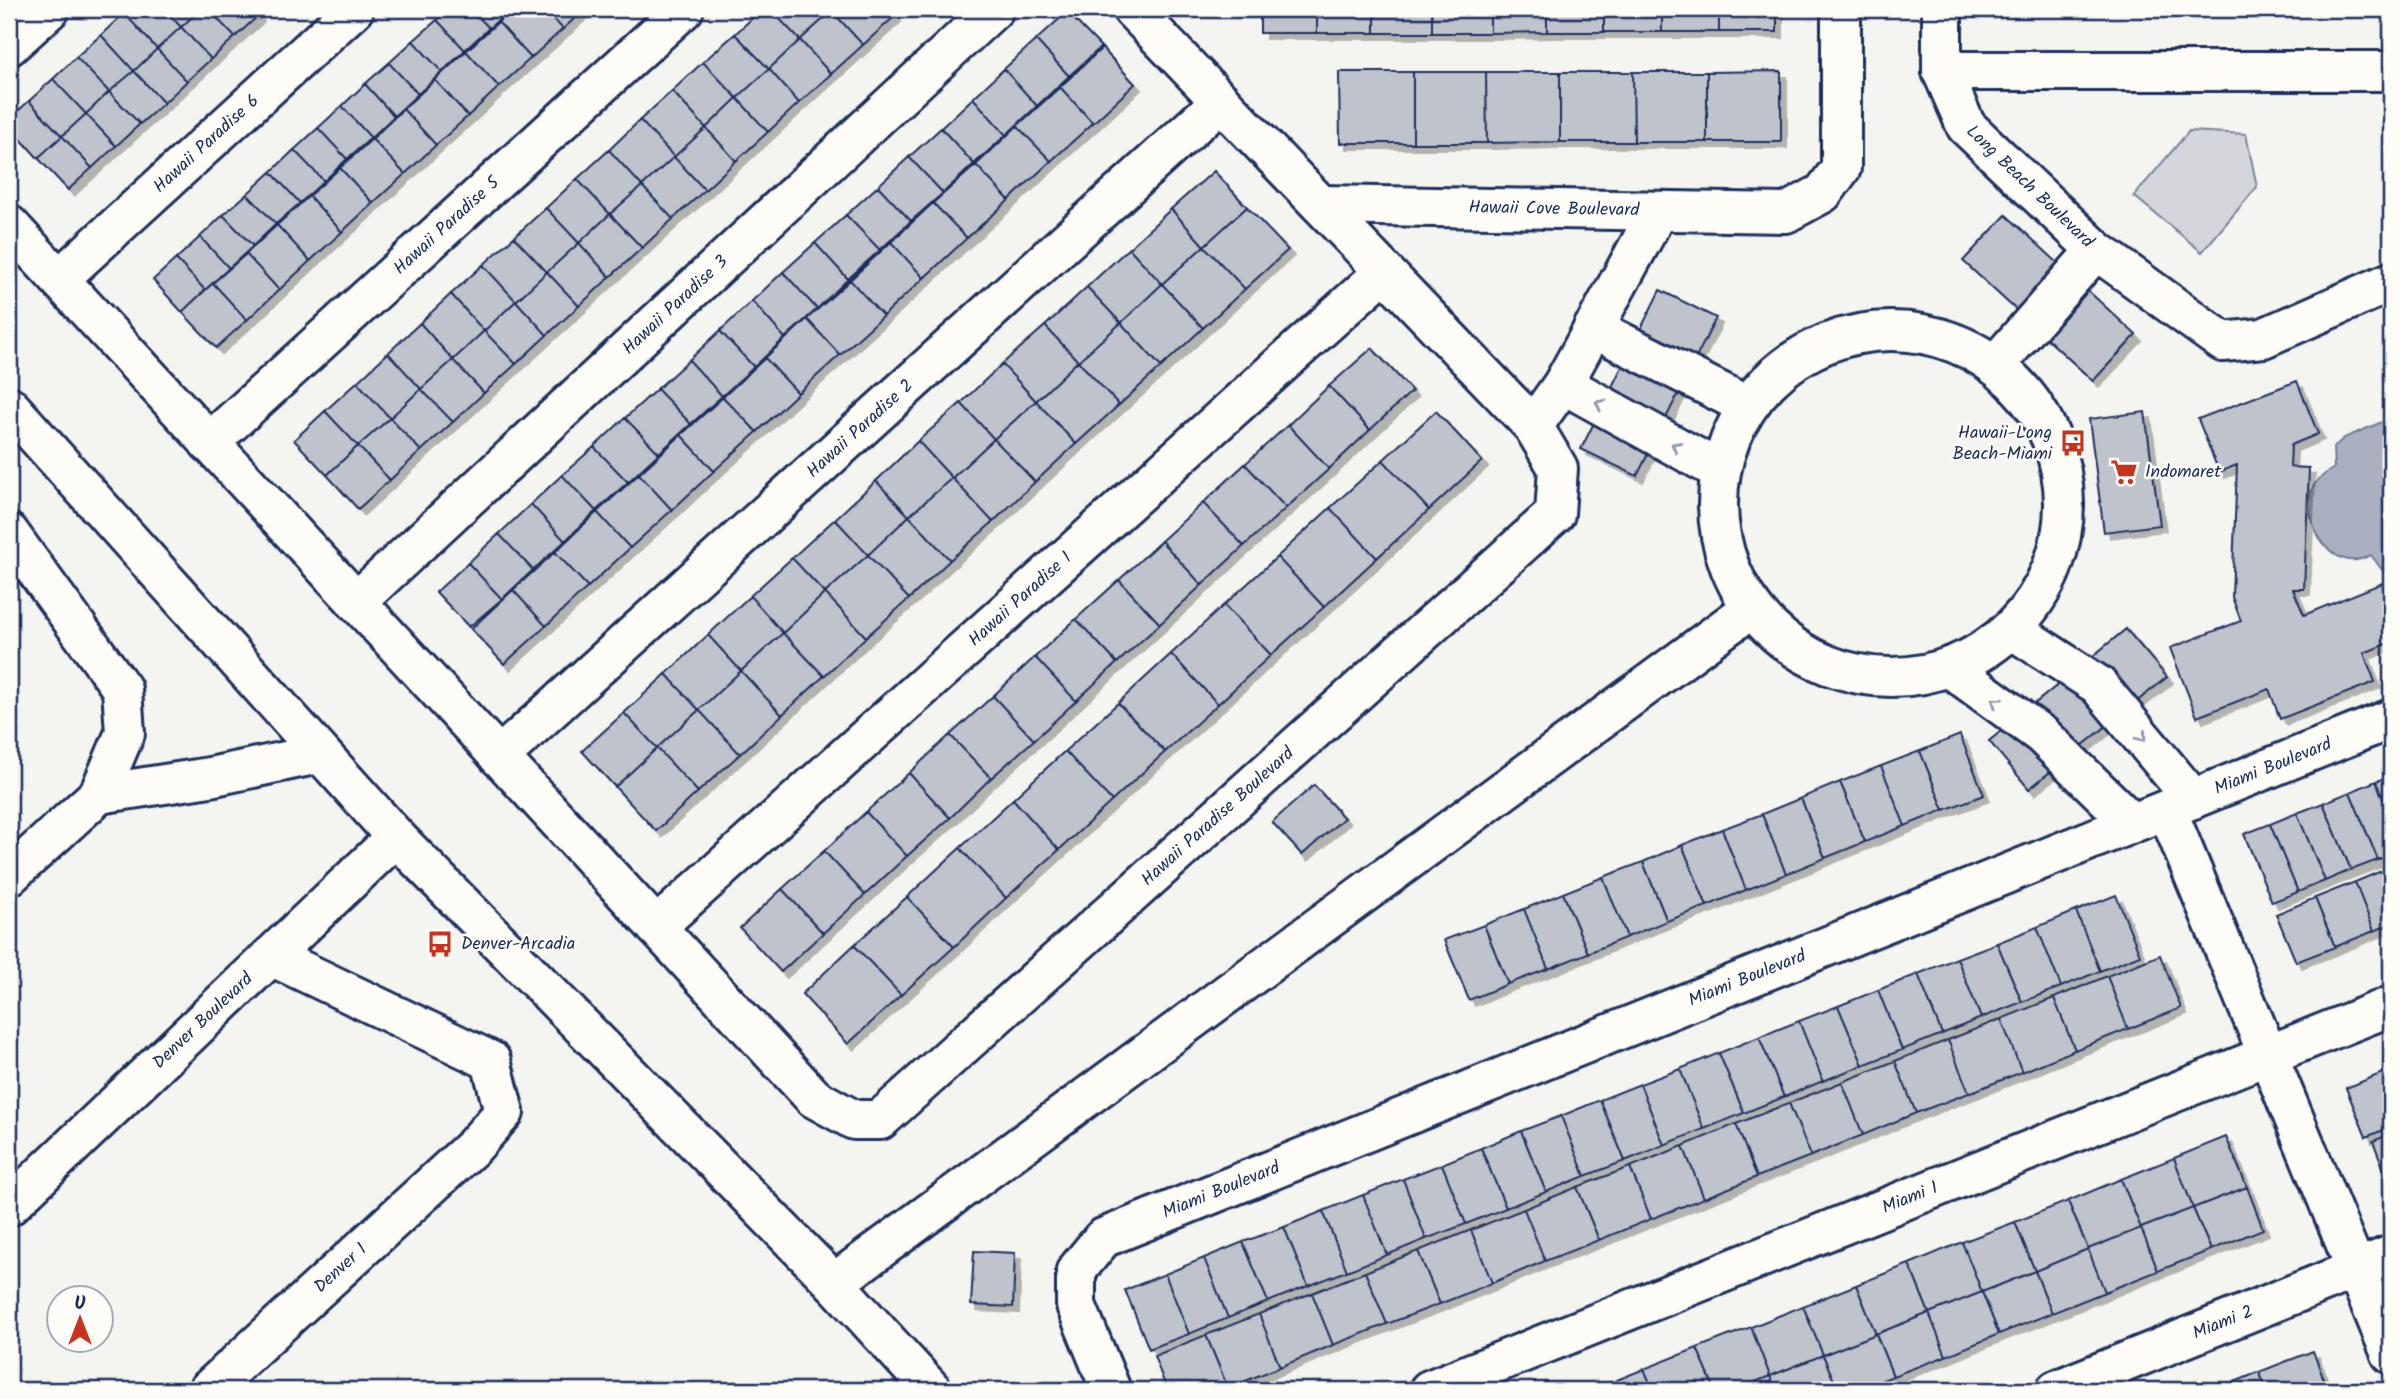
<svg xmlns="http://www.w3.org/2000/svg" width="2400" height="1399" font-family="Kalam,sans-serif">
	<defs>
		<filter id="shadow"><feDropShadow dx="6" dy="6" stdDeviation="0" flood-color="#0004"/></filter>
	</defs>
	<rect width="100%" height="100%" fill="#f4f4f1"/>
	<filter id="ink" filterUnits="userSpaceOnUse"><feTurbulence type="fractalNoise" baseFrequency=".0143" numOctaves="2"/><feDisplacementMap in="SourceGraphic" scale="14" xChannelSelector="R" yChannelSelector="G"/><feConvolveMatrix kernelMatrix="1 2 1 2 8 2 1 2 1" color-interpolation-filters="sRGB"/></filter>
	<g filter="url(#ink)">
		<path fill="#d4d6db" stroke="#78829c" stroke-width="2" d="M2189,131L2246,134L2257,187L2202,252L2134,196Z"/>
		<path fill="#aab0bf" stroke="#717c98" stroke-width="2" d="M2391,418V575L2383,571L2371,555C2363,559 2354,562 2345,559C2321,553 2303,513 2311,491C2315,481 2325,473 2334,468L2333,448L2344,438Z"/>
		<path fill="#bfc3cc" stroke="#1b2f5e" stroke-width="2" filter="url(#shadow)" d="M129,9H164L181,27L157,49L124,13Z
			M164,9H201L181,27Z
			M201,9H208L235,37L211,59L181,27Z
			M208,9H252L258,16L235,37Z
			M449,9H471L489,28L465,50L437,20Z
			M471,9H511L489,28Z
			M512,9H544L563,29L531,58L498,22Z
			M544,9H585L563,29Z
			M762,9H770L800,40L769,69L735,34Z
			M770,9H829L832,11L800,40Z
			M834,9H888L895,16L863,45L832,11Z
			M1260,9H1317V33H1260Z
			M1317,9H1375V33H1317Z
			M1375,9H1432V33H1375Z
			M1432,9H1490V33H1432Z
			M1490,9H1547V32L1490,33Z
			M1547,9H1604V32H1547Z
			M1604,9H1662V32H1604Z
			M1662,9H1719V32H1662Z
			M1719,9H1777V32H1719Z
			M832,11L863,45L831,74L800,40Z
			M1067,12L1101,47L1069,76L1036,40Z
			M124,13L157,49L134,71L101,35Z
			M437,20L465,50L442,72L413,41Z
			M498,22L531,58L499,87L466,51Z
			M181,27L211,59L187,81L157,49Z
			M735,34L769,69L737,98L703,62Z
			M101,35L134,71L109,92L76,57Z
			M800,40L831,74L799,103L769,69Z
			M1036,40L1069,76L1037,106L1004,69Z
			M413,41L442,72L418,94L389,63Z
			M1102,48L1135,84L1093,123L1060,87Z
			M157,49L187,81L164,103L134,71Z
			M466,51L499,87L468,116L435,80Z
			M76,57L109,92L86,114L53,79Z
			M703,62L737,98L706,128L672,91Z
			M389,63L418,94L394,116L365,84Z
			M769,69L799,103L768,132L737,98Z
			M1004,69L1037,106L1006,135L973,98Z
			M134,71L164,103L140,124L109,92Z
			M1781,71V142H1707V72Z
			M1339,72H1413V143H1340Z
			M1413,72H1486L1487,143H1413Z
			M1486,72H1560V142L1487,143Z
			M1560,72H1633L1634,142H1560Z
			M1633,72H1707V142H1634Z
			M53,79L86,114L62,136L29,101Z
			M435,80L468,116L436,145L403,109Z
			M365,84L394,116L371,138L342,106Z
			M1060,87L1093,123L1051,161L1017,126Z
			M672,91L706,128L674,157L640,120Z
			M109,92L140,124L116,146L86,114Z
			M737,98L768,132L736,161L706,128Z
			M973,98L1006,135L974,164L941,128Z
			M29,101L62,136L38,158L9,126V119Z
			M342,106L371,138L347,159L318,128Z
			M403,109L436,145L405,174L372,139Z
			M86,114L116,146L92,168L62,136Z
			M640,120L674,157L642,186L609,150Z
			M1017,126L1051,161L1009,200L976,165Z
			M318,128L347,159L324,181L294,150Z
			M706,128L736,161L705,190L674,157Z
			M941,128L974,164L943,193L909,157Z
			M62,136L92,168L68,190L38,158Z
			M372,139L405,174L373,203L340,168Z
			M294,150L324,181L300,203L271,172Z
			M609,150L642,186L610,214L577,179Z
			M674,157L705,190L673,219L642,186Z
			M909,157L943,193L911,221L878,186Z
			M976,165L1009,200L967,238L933,203Z
			M340,168L373,203L342,232L309,196Z
			M1214,171L1247,207L1204,246L1171,209Z
			M271,172L300,203L276,224L247,194Z
			M577,179L610,214L579,243L546,208Z
			M642,186L673,219L642,248L610,214Z
			M878,186L911,221L880,250L846,215Z
			M247,194L276,224L253,246L223,215Z
			M309,196L342,232L310,261L277,225Z
			M933,203L967,238L924,278L891,242Z
			M1247,207L1288,250L1245,289L1204,246Z
			M546,208L579,243L547,272L514,237Z
			M1171,209L1204,246L1162,284L1129,248Z
			M610,214L642,248L610,277L579,243Z
			M223,215L253,246L229,268L200,237Z
			M846,215L880,250L848,279L815,243Z
			M2006,215L2136,335L2093,381L1963,261Z
			M277,225L310,261L279,290L246,254Z
			M200,237L229,268L205,290L176,259Z
			M514,237L547,272L516,301L483,265Z
			M891,242L924,278L883,316L850,280Z
			M579,243L610,277L579,306L547,272Z
			M815,243L848,279L817,309L783,272Z
			M1204,246L1245,289L1203,328L1162,284Z
			M1129,248L1162,284L1121,323L1087,287Z
			M246,254L279,290L247,320L213,283Z
			M176,259L205,290L182,312L153,280Z
			M483,265L516,301L484,331L451,294Z
			M547,272L579,306L547,335L516,301Z
			M783,272L817,309L785,338L752,301Z
			M850,280L883,316L840,355L807,319Z
			M213,283L247,320L216,348L182,312Z
			M1162,284L1203,328L1161,367L1121,323Z
			M1087,287L1121,323L1078,361L1045,326Z
			M1660,290L1716,318L1637,476L1581,449Z
			M451,294L484,331L453,360L420,323Z
			M516,301L547,335L516,364L484,331Z
			M752,301L785,338L754,367L720,331Z
			M807,319L840,355L798,393L765,358Z
			M420,323L453,360L421,389L388,353Z
			M1121,323L1161,367L1119,405L1078,361Z
			M1045,326L1078,361L1036,401L1002,364Z
			M484,331L516,364L484,393L453,360Z
			M720,331L754,367L722,396L689,360Z
			M1372,348L1412,391L1370,430L1329,386Z
			M388,353L421,389L390,418L357,382Z
			M765,358L798,393L757,432L723,397Z
			M453,360L484,393L453,422L421,389Z
			M689,360L722,396L691,424L657,389Z
			M1078,361L1119,405L1076,444L1036,401Z
			M1002,364L1036,401L994,439L961,403Z
			M2297,381L2318,434L2291,445L2290,467L2309,468L2304,589H2293L2304,615L2385,582L2389,591L2391,590V642L2364,653L2375,682L2280,719L2269,689L2197,717L2170,648L2241,621L2232,597L2237,465L2219,472L2198,419Z
			M357,382L390,418L358,446L325,411Z
			M1329,386L1370,430L1329,469L1288,425Z
			M421,389L453,422L421,451L390,418Z
			M657,389L691,424L659,453L625,418Z
			M723,397L757,432L714,471L681,435Z
			M1036,401L1076,444L1035,482L994,439Z
			M961,403L994,439L952,478L918,441Z
			M325,411L358,446L327,475L294,440Z
			M1436,411L1482,461L1429,510L1383,460Z
			M2145,412L2160,525L2104,532L2089,419Z
			M390,418L421,451L390,480L358,446Z
			M625,418L659,453L628,482L594,447Z
			M1288,425L1329,469L1286,508L1245,464Z
			M681,435L714,471L672,510L639,474Z
			M994,439L1035,482L993,522L952,478Z
			M918,441L952,478L909,516L876,481Z
			M358,446L390,480L358,509L327,475Z
			M594,447L628,482L596,511L562,475Z
			M1383,460L1429,510L1377,558L1330,508Z
			M1245,464L1286,508L1244,546L1203,503Z
			M639,474L672,510L630,548L597,512Z
			M562,475L596,511L565,541L531,504Z
			M952,478L993,522L950,560L909,516Z
			M876,481L909,516L868,555L835,519Z
			M1203,503L1244,546L1202,585L1161,541Z
			M531,504L565,541L533,570L499,534Z
			M1330,508L1377,558L1324,607L1277,557Z
			M597,512L630,548L588,587L555,552Z
			M909,516L950,560L909,599L868,555Z
			M835,519L868,555L825,593L792,558Z
			M499,534L533,570L502,599L468,563Z
			M1161,541L1202,585L1160,624L1119,580Z
			M555,552L588,587L546,626L513,590Z
			M868,555L909,599L866,637L825,593Z
			M1277,557L1324,607L1271,655L1224,605Z
			M792,558L825,593L783,633L750,596Z
			M468,563L502,599L469,627L436,592Z
			M1119,580L1160,624L1117,663L1076,619Z
			M513,590L546,626L504,664L471,629Z
			M825,593L866,637L824,676L783,633Z
			M750,596L783,633L741,671L708,635Z
			M1224,605L1271,655L1218,704L1171,654Z
			M1076,619L1117,663L1076,701L1035,657Z
			M2126,629L2167,677L2029,789L1989,741Z
			M783,633L824,676L782,715L741,671Z
			M708,635L741,671L699,710L666,674Z
			M1171,654L1218,704L1165,752L1118,703Z
			M1035,657L1076,701L1034,740L993,696Z
			M741,671L782,715L740,754L699,710Z
			M666,674L699,710L657,748L624,713Z
			M993,696L1034,740L991,778L950,735Z
			M1118,703L1165,752L1112,801L1065,751Z
			M699,710L740,754L698,792L657,748Z
			M624,713L657,748L615,787L582,751Z
			M950,735L991,778L950,818L909,773Z
			M1960,735L1984,795L1944,810L1920,751Z
			M657,748L698,792L656,831L615,787Z
			M1065,751L1112,801L1059,850L1013,799Z
			M1920,751L1944,810L1905,826L1881,766Z
			M1881,766L1905,826L1865,842L1840,782Z
			M909,773L950,818L907,856L866,812Z
			M2391,776V819L2376,781Z
			M2376,781L2391,819V855L2378,860L2350,792Z
			M1840,782L1865,842L1825,858L1801,798Z
			M1314,785L1344,818L1302,855L1272,822Z
			M2350,792L2378,860L2351,870L2323,803Z
			M1801,798L1825,858L1786,874L1762,814Z
			M1013,799L1059,850L1006,898L960,848Z
			M2323,803L2351,870L2325,881L2297,813Z
			M866,812L907,856L865,895L824,851Z
			M2297,813L2325,881L2298,892L2270,824Z
			M1762,814L1786,874L1746,890L1722,829Z
			M2270,824L2298,892L2272,902L2244,834Z
			M1722,829L1746,890L1707,906L1682,845Z
			M1682,845L1707,906L1667,921L1643,862Z
			M960,848L1006,898L954,947L907,897Z
			M824,851L865,895L823,933L782,889Z
			M1643,862L1667,921L1627,937L1603,877Z
			M2391,867V924L2374,931L2355,882Z
			M1603,877L1627,937L1588,953L1563,893Z
			M2355,882L2374,931L2335,947L2315,898Z
			M782,889L823,933L781,972L740,928Z
			M1563,893L1588,953L1548,969L1524,909Z
			M2116,895L2140,955L2100,971L2076,911Z
			M907,897L954,947L901,995L854,945Z
			M2315,898L2335,947L2296,962L2276,914Z
			M1524,909L1548,969L1508,984L1484,925Z
			M2076,911L2100,971L2061,987L2037,927Z
			M1484,925L1508,984L1469,1000L1444,940Z
			M2037,927L2061,987L2022,1002L1997,943Z
			M1997,943L2022,1002L1981,1018L1957,958Z
			M854,945L901,995L848,1044L802,994Z
			M2160,955L2181,1008L2128,1029L2107,976Z
			M1957,958L1981,1018L1942,1034L1918,974Z
			M1918,974L1942,1034L1902,1050L1878,990Z
			M2107,976L2128,1029L2075,1050L2054,998Z
			M1878,990L1902,1050L1863,1065L1838,1006Z
			M2054,998L2075,1050L2022,1072L2001,1019Z
			M1838,1006L1863,1065L1823,1081L1799,1021Z
			M2001,1019L2022,1072L1969,1093L1948,1040Z
			M1799,1021L1823,1081L1784,1097L1759,1037Z
			M1759,1037L1784,1097L1744,1113L1719,1053Z
			M1948,1040L1969,1093L1916,1113L1895,1061Z
			M1719,1053L1744,1113L1704,1129L1680,1069Z
			M1895,1061L1916,1113L1863,1135L1842,1082Z
			M1680,1069L1704,1129L1664,1145L1640,1084Z
			M2385,1072L2391,1087V1127L2366,1137L2346,1088Z
			M1842,1082L1863,1135L1811,1156L1789,1103Z
			M1640,1084L1664,1145L1625,1161L1600,1100Z
			M1600,1100L1625,1161L1585,1176L1561,1116Z
			M1789,1103L1811,1156L1757,1177L1736,1124Z
			M1561,1116L1585,1176L1546,1192L1521,1131Z
			M1736,1124L1757,1177L1704,1198L1683,1146Z
			M1521,1131L1546,1192L1506,1208L1481,1148Z
			M2391,1134V1173L2386,1175L2373,1141Z
			M2226,1137L2247,1187L2193,1208L2174,1158Z
			M1683,1146L1704,1198L1651,1219L1630,1167Z
			M1481,1148L1506,1208L1466,1224L1442,1164Z
			M2174,1158L2193,1208L2141,1228L2121,1179Z
			M1442,1164L1466,1224L1426,1239L1403,1179Z
			M1630,1167L1651,1219L1599,1240L1577,1187Z
			M1403,1179L1426,1239L1387,1255L1363,1195Z
			M2121,1179L2141,1228L2088,1249L2068,1201Z
			M1577,1187L1599,1240L1545,1261L1524,1209Z
			M2247,1187L2263,1229L2211,1250L2193,1208Z
			M1363,1195L1387,1255L1347,1271L1323,1211Z
			M2068,1201L2088,1249L2035,1271L2015,1222Z
			M2193,1208L2211,1250L2158,1271L2141,1228Z
			M1524,1209L1545,1261L1492,1283L1471,1230Z
			M1323,1211L1347,1271L1308,1286L1284,1227Z
			M2015,1222L2035,1271L1982,1292L1962,1242Z
			M1284,1227L1308,1286L1268,1302L1243,1242Z
			M2141,1228L2158,1271L2105,1292L2088,1249Z
			M1471,1230L1492,1283L1440,1304L1418,1251Z
			M1243,1242L1268,1302L1228,1318L1204,1258Z
			M1962,1242L1982,1292L1929,1313L1909,1264Z
			M2088,1249L2105,1292L2052,1313L2035,1271Z
			M974,1251L1015,1253L1013,1307L971,1305Z
			M1418,1251L1440,1304L1387,1324L1365,1272Z
			M1204,1258L1228,1318L1189,1334L1165,1274Z
			M1909,1264L1929,1313L1876,1334L1856,1285Z
			M2035,1271L2052,1313L1999,1334L1982,1292Z
			M1365,1272L1387,1324L1333,1345L1312,1293Z
			M1165,1274L1189,1334L1149,1349L1125,1290Z
			M1856,1285L1876,1334L1823,1355L1803,1306Z
			M1982,1292L1999,1334L1946,1356L1929,1313Z
			M1312,1293L1333,1345L1280,1367L1259,1314Z
			M1803,1306L1823,1355L1770,1376L1751,1327Z
			M1929,1313L1946,1356L1893,1376L1876,1334Z
			M1259,1314L1280,1367L1228,1388L1206,1335Z
			M1751,1327L1770,1376L1735,1390H1715L1697,1348Z
			M1876,1334L1893,1376L1858,1390H1838L1823,1355Z
			M1206,1335L1228,1388L1222,1390H1167L1154,1356Z
			M1697,1348L1715,1390H1653L1644,1369Z
			M2313,1351L2327,1388L2322,1390H2267L2259,1372Z
			M1823,1355L1838,1390H1776L1770,1376Z
			M1644,1369L1653,1390H1592Z
			M2259,1372L2267,1390H2215Z
			M1770,1376L1776,1390H1735Z"/>
		<g fill="none" stroke-linecap="round" stroke-linejoin="round">
			<g stroke="#1b2f5e" stroke-width="44">
				<g id="minor">
					<path id="s1" d="M1942,9V71L1966,126L2096,250L2223,342L2263,338L2391,282"/>
					<path d="M9,46L50,9"/>
					<path d="M1942,71H2391"/>
					<path id="s2" d="M1321,205L1786,213L1823,193L1841,168V9"/>
					<path id="s3" d="M9,225L814,1098L854,1120H880L1555,514L1558,468L1533,426L1132,9"/>
					<path id="s4" d="M59,279L354,9"/>
					<path d="M1593,328L1744,404"/>
					<circle cx="1891" cy="504" r="173"/>
					<path d="M1997,363L2096,250"/>
					<path d="M1563,384L1715,468"/>
					<path d="M9,406L396,837L834,1283L932,1390"/>
					<path d="M1533,426L1563,384L1658,211"/>
					<path id="s5" d="M209,443L684,9"/>
					<path d="M9,533L122,689L125,733L99,794L9,876"/>
					<path id="s6" d="M356,602L994,9"/>
					<path d="M2013,630L2098,685L2193,799"/>
					<path d="M1950,668L2042,735L2132,823"/>
					<path id="s7" d="M499,757L1221,101"/>
					<path d="M99,794L210,777L319,754"/>
					<path d="M2167,810L2391,1354"/>
					<path id="s8" d="M656,927L1384,272"/>
					<path id="s9" d="M9,1206L396,837"/>
					<path d="M834,1283L1749,610"/>
					<path id="s10" d="M208,1390L474,1146L504,1112L491,1061L271,956"/>
					<path id="s11" d="M1111,1390L1076,1305V1271L1103,1238L2391,719"/>
					<path id="s12" d="M1429,1390L2391,1006"/>
					<path id="s13" d="M2056,1390L2391,1255"/>
				</g>
			</g>
			<use href="#minor" stroke="#fdfcf7" stroke-width="38"/>
		</g>
		<defs><path id="oneway-chevron" d="M-2-3.5L2.5 0L-2 3.5" fill="none" stroke-width="1.6" stroke-linecap="round" stroke-linejoin="round" transform="scale(1.75)"/></defs>
		<g stroke="#8c96aa">
			<use href="#oneway-chevron" transform="translate(1600 404) rotate(-151)"/>
			<use href="#oneway-chevron" transform="translate(1676 446) rotate(-151)"/>
			<use href="#oneway-chevron" transform="translate(1996 702) rotate(-144)"/>
			<use href="#oneway-chevron" transform="translate(2142 737) rotate(50)"/>
		</g>
	</g>
	<defs>
		<g id="bus-bare" transform="scale(2.1)"><path d="M-5-6H5V4H4V6H2V4H-2V6H-4V4H-5ZM-3.5-4V0h7V-4ZM-3.5 1.2v1.5H-2V1.2ZM2 1.2v1.5H3.5V1.2Z" fill="#c8321e" stroke="#fdfcf7" stroke-width="2.5" paint-order="stroke"/></g>
		<g id="supermarket-bare" transform="scale(2.1)"><path d="M-6-5.5h2.5l.6 2H6L4.5 2H-2.5L-4.4-4H-6ZM-1.5 3.2a1.3 1.3 0 1 0 .1 0ZM3 3.2a1.3 1.3 0 1 0 .1 0Z" fill="#c8321e" stroke="#fdfcf7" stroke-width="2.5" paint-order="stroke"/></g>
	</defs>
	<g fill-rule="evenodd">
		<use href="#bus-bare" x="2073" y="443"/>
		<use href="#supermarket-bare" x="2124" y="472"/>
		<use href="#bus-bare" x="440" y="944"/>
	</g>
	<g text-anchor="middle" dominant-baseline="central" stroke-width="5" stroke-linejoin="round" paint-order="stroke">
		<g font-size="18" fill="#1b2f5e" stroke="#fdfcf7">
			<text stroke="none"><textPath href="#s4" startOffset="200">Hawaii Paradise 6</textPath></text>
			<text stroke="none"><textPath href="#s1" startOffset="210">Long Beach Boulevard</textPath></text>
			<text stroke="none"><textPath href="#s2" startOffset="233">Hawaii Cove Boulevard</textPath></text>
			<text stroke="none"><textPath href="#s5" startOffset="322">Hawaii Paradise 5</textPath></text>
			<text stroke="none"><textPath href="#s6" startOffset="436">Hawaii Paradise 3</textPath></text>
			<text stroke="none"><textPath href="#s7" startOffset="488">Hawaii Paradise 2</textPath></text>
			<text stroke="none"><textPath href="#s8" startOffset="490">Hawaii Paradise 1</textPath></text>
			<text stroke="none"><textPath href="#s11" startOffset="1430">Miami Boulevard</textPath></text>
			<text stroke="none"><textPath href="#s3" startOffset="1713">Hawaii Paradise Boulevard</textPath></text>
			<text stroke="none"><textPath href="#s11" startOffset="863">Miami Boulevard</textPath></text>
			<text stroke="none"><textPath href="#s9" startOffset="268">Denver Boulevard</textPath></text>
			<text stroke="none"><textPath href="#s11" startOffset="296">Miami Boulevard</textPath></text>
			<text stroke="none"><textPath href="#s12" startOffset="518">Miami 1</textPath></text>
			<text stroke="none"><textPath href="#s10" startOffset="180">Denver 1</textPath></text>
			<text stroke="none"><textPath href="#s13" startOffset="180">Miami 2</textPath></text>
		</g>
		<g font-size="18" fill="#1b2f5e" stroke="#fdfcf7" text-anchor="start">
			<text x="2052" y="433" text-anchor="end">Hawaii-Long<tspan x="2052" dy="21">Beach-Miami</tspan></text>
			<text x="2145" y="472">Indomaret</text>
			<text x="461" y="944">Denver-Arcadia</text>
		</g>
	</g>
	<rect width="2400" height="1399" fill="none" stroke="#fdfcf7" stroke-width="35"/>
	<rect x="18" y="18" width="2365" height="1364" fill="none" stroke="#1b2f5e" stroke-width="2.5" filter="url(#ink)"/>
	<g transform="translate(80 1319)"><circle r="33" fill="#fdfcf7" stroke="#a3aaba" stroke-width="2"/>
	<path d="M0-5L12 26L0 18L-12 26Z" fill="#c8321e"/>
	<text y="-10" font-size="19" font-weight="bold" text-anchor="middle" fill="#1b2f5e">U</text>
	</g>
</svg>
